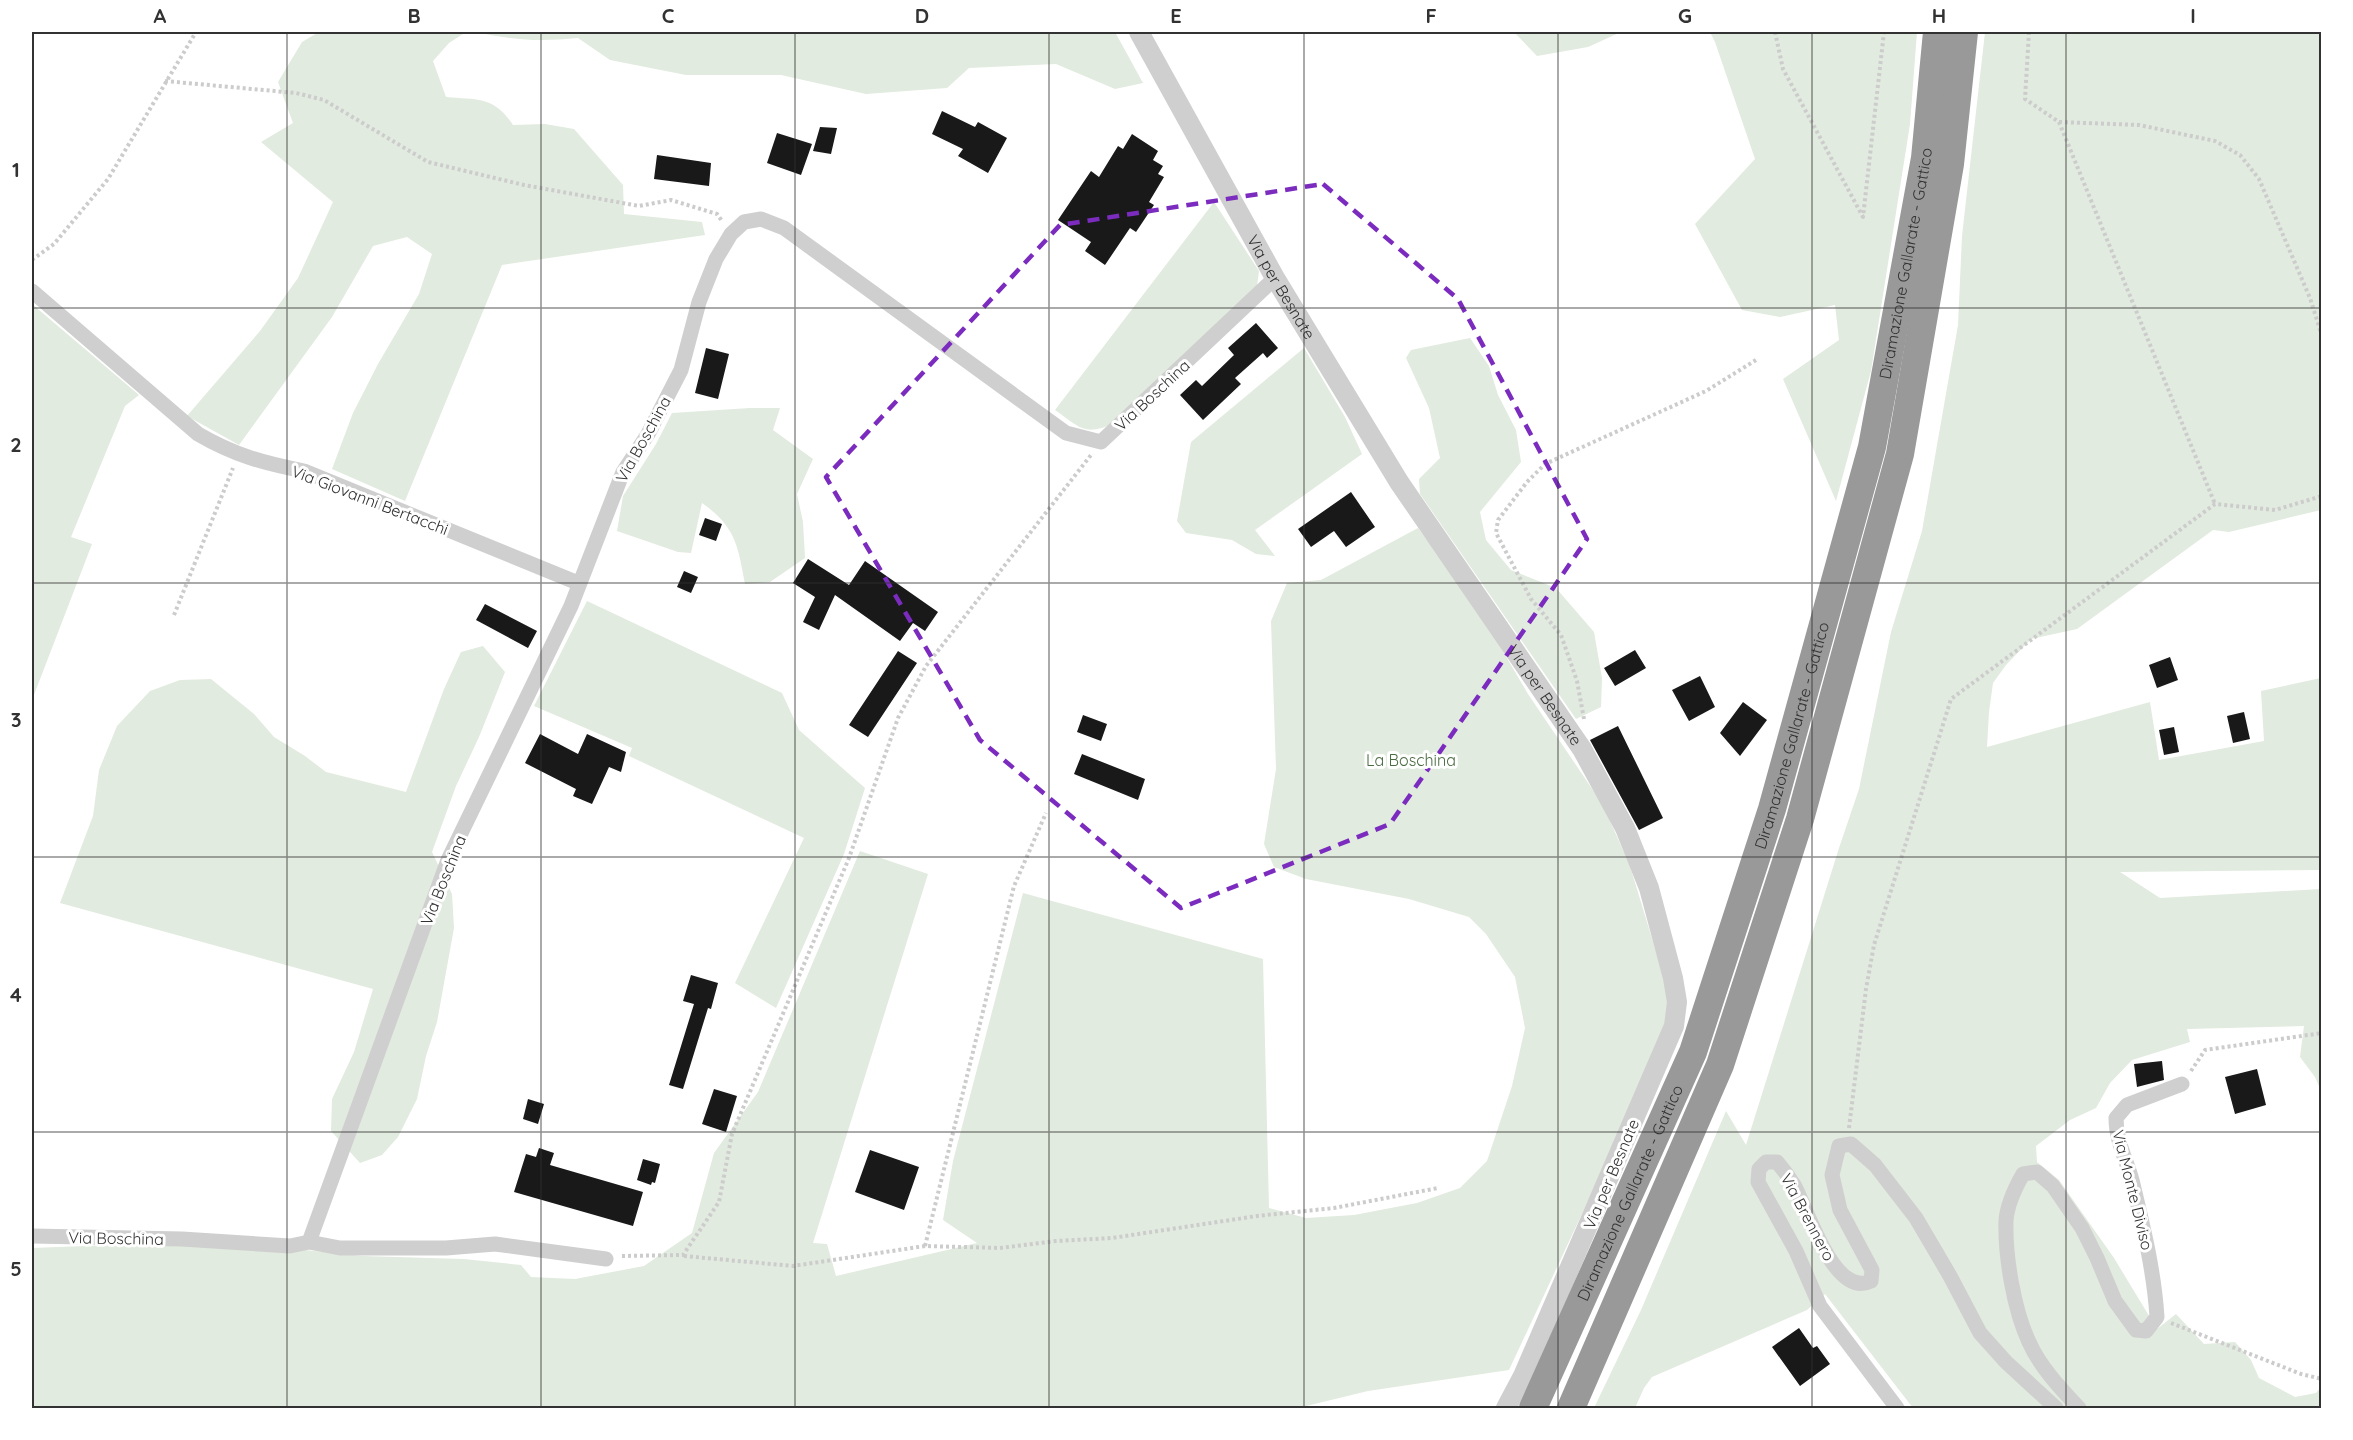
<svg xmlns="http://www.w3.org/2000/svg" width="2353" height="1440" font-family="Quicksand,sans-serif">
	<rect width="100%" height="100%" fill="#fff"/>
	<path fill="#e2ebdf" d="M319,32H466L449,43L433,61L446,97C478,100 494,96 513,125L545,124L574,129L623,185L624,214L702,222L705,235L502,265L405,501L332,469L353,413L378,364L419,294L432,254L407,237L373,246L332,317L239,445L187,416L260,331L298,278L333,202L261,142L293,123L278,82L302,42Z
		M475,32H1115L1143,83L1115,89L1056,64L969,68L947,88L866,94L781,75H686L610,60L578,38C539,42 514,40 475,32Z
		M1514,32H1621L1588,47L1537,56Z
		M1710,32H1917L1910,124L1871,371L1836,501L1783,379L1839,340L1835,305L1780,317L1742,310L1695,224L1755,159L1715,42Z
		M1985,32H2321V510L2229,532L2213,530L2077,629L2031,639L2006,665L1993,683L1989,712L1987,747L2150,702L2159,760L2264,741L2261,691L2321,678V870L2120,872L2160,898L2321,889V1091L2315,1077L2300,1057L2304,1026L2187,1029L2190,1042L2132,1060L2110,1083L2096,1108L2070,1120L2036,1146L2037,1162L2059,1180L2114,1258L2157,1329L2176,1314L2204,1344L2235,1342L2251,1360L2259,1378L2295,1397L2316,1393L2321,1387V1408H1913L1825,1294L1807,1310L1652,1377L1644,1388L1635,1408H1594L1641,1310L1726,1111L1746,1145L1839,848L1859,789L1891,632L1922,531L1958,325L1962,236Z
		M1214,202L1259,271L1257,286L1114,423C1085,437 1079,427 1055,410Z
		M32,304L139,395L125,406L71,537L92,544L32,700Z
		M1470,338L1489,366L1498,395L1516,430L1521,462L1480,512L1486,540L1511,570L1556,588L1594,632L1602,678L1601,707L1576,719L1420,494L1419,479L1440,458L1429,408L1406,358L1411,350Z
		M1304,348L1345,417L1362,454L1255,530L1275,556L1256,554L1232,540L1186,533L1177,521L1191,442Z
		M750,408H780L773,430L813,459L797,494L803,522L805,558L770,582L745,584C738,546 736,527 702,503L691,553L678,552L617,531L623,496L656,444L672,413Z
		M1418,528L1461,586L1501,648L1528,694L1603,805L1630,866L1670,998L1665,1036L1509,1370L1368,1391L1298,1408H32V1248L136,1244L296,1249L363,1256L464,1259L521,1265L531,1277L575,1279L644,1266L692,1233L714,1153L758,1092L860,851L928,874L813,1243L827,1244L836,1276L977,1243L943,1220L953,1161L1023,893L1263,959L1269,1208L1306,1218L1354,1215L1417,1203L1460,1188L1487,1161L1512,1086L1525,1028L1515,977L1486,934L1469,917L1409,899L1306,879L1274,867L1264,844L1276,769L1271,621L1287,583L1321,580Z
		M587,601L782,693L799,730L865,788L844,854L776,1008L735,983L804,838L629,756L632,748L534,706Z
		M483,646L505,672L479,737L456,786L432,852L452,894L454,928L437,1022L426,1056L417,1099L398,1137L382,1155L360,1163L331,1131L332,1099L354,1052L373,989L60,903L93,816L99,770L117,726L150,691L180,680L211,679L254,714L274,737L305,756L326,772L406,792L444,689L461,652Z"/>
	<path fill="#191919" d="M942,111L975,127L978,122L1007,138L988,173L958,156L963,149L932,134Z
		M820,127L837,128L831,154L813,151Z
		M777,133L812,144L801,175L767,163Z
		M1132,134L1158,151L1153,160L1163,166L1158,174L1164,177L1149,202L1154,205L1136,232L1130,228L1105,265L1085,251L1091,242L1058,220L1091,171L1099,177L1118,146L1123,149Z
		M657,155L711,163L709,186L654,179Z
		M1256,323L1278,348L1267,358L1263,353L1235,378L1241,384L1203,420L1180,395L1196,380L1202,386L1234,355L1228,348Z
		M706,348L729,354L718,399L695,393Z
		M1351,492L1375,527L1346,547L1334,531L1311,547L1298,529Z
		M705,518L722,524L716,541L699,535Z
		M808,559L849,585L865,561L938,612L925,631L913,623L900,641L835,595L819,630L803,622L815,597L793,583Z
		M684,571L698,577L691,593L677,587Z
		M485,604L537,631L528,648L476,620Z
		M1635,650L1646,668L1615,686L1604,668Z
		M898,651L917,663L868,737L849,725Z
		M2170,657L2178,680L2157,688L2149,665Z
		M1700,676L1715,707L1689,721L1672,690Z
		M1743,702L1767,720L1740,756L1720,733Z
		M2244,712L2250,739L2233,743L2227,716Z
		M1083,715L1107,724L1101,741L1077,732Z
		M1618,726L1663,818L1639,830L1590,740Z
		M2174,727L2179,752L2164,755L2159,730Z
		M540,734L578,754L587,734L626,752L621,772L609,767L592,804L573,796L576,789L525,763Z
		M1082,754L1145,779L1138,800L1074,774Z
		M691,975L718,983L711,1009L708,1008L683,1089L669,1085L694,1004L683,1001Z
		M2162,1061L2164,1080L2137,1087L2134,1064Z
		M2257,1069L2266,1105L2235,1114L2225,1077Z
		M714,1089L737,1096L726,1132L702,1124Z
		M528,1099L544,1104L538,1124L523,1119Z
		M539,1148L554,1153L550,1165L643,1192L633,1226L514,1192L526,1154L536,1157Z
		M870,1150L919,1167L904,1210L855,1192Z
		M643,1159L660,1164L655,1183L652,1182L651,1185L637,1180Z
		M1799,1328L1813,1348L1817,1346L1830,1364L1800,1386L1772,1347Z"/>
	<g fill="none" stroke-linecap="round" stroke-linejoin="round">
		<path stroke="#ccc" stroke-width="4" stroke-dasharray="3 3" stroke-linecap="butt" d="M1775,32L1783,69L1863,217L1884,32
			M2029,32L2025,99L2059,122L2215,504
			M165,81L296,93L324,100L428,162L524,185L639,206L671,200L717,214L722,221
			M2059,122L2139,125L2215,141L2240,155L2259,179L2310,298L2322,336
			M32,260L54,244L108,179L196,32
			M174,615L233,468
			M1584,719L1577,681L1561,635L1531,599L1496,533L1498,520L1527,482L1545,464L1706,391L1756,360
			M2191,1071L2205,1050L2322,1033
			M1849,1128L1866,989L1874,945L1951,699L2215,504L2275,510L2322,496
			M925,1246L1014,886L1046,813
			M622,1256L683,1255L719,1202L732,1134L849,858L898,718L926,666L1091,455
			M684,1256L793,1266L925,1246L1000,1248L1056,1241L1112,1238L1257,1216L1334,1208L1438,1188
			M2171,1323L2301,1374L2322,1379"/>
		<path stroke="#cfcfcf" stroke-width="15" d="M32,291L198,434C234,455 263,463 304,471L578,583
			M32,1236L182,1239L290,1246L309,1242L340,1248H446L495,1244L606,1259
			M309,1242L448,860L571,606L623,472L648,434L681,370L699,302L716,259L731,234L744,222L761,219L784,228L1066,433L1101,442L1275,278
			M1897,1408L1820,1306L1796,1251L1758,1182L1759,1169L1766,1162H1777C1783,1169 1789,1177 1794,1185C1807,1208 1834,1299 1871,1281L1872,1270L1840,1210L1832,1175L1839,1146L1851,1144L1875,1165L1916,1218L1950,1276L1980,1333L2006,1362L2056,1408
			M2079,1408C2061,1389 2040,1367 2029,1342C2014,1310 2005,1257 2006,1221C2007,1204 2015,1188 2023,1174L2037,1172L2053,1186L2082,1228L2097,1258L2115,1301L2136,1330L2146,1331L2157,1317C2154,1270 2143,1226 2132,1180C2126,1159 2116,1141 2116,1118L2127,1105L2182,1084"/>
		<path stroke="#cfcfcf" stroke-width="20" id="s1" d="M1139,32L1275,278L1399,482L1582,749L1625,828L1649,888L1673,978L1677,1002L1674,1026L1523,1376L1506,1408"/>
		<g stroke="#999" stroke-width="28">
			<path id="s2" d="M1533,1408L1693,1052L1772,809L1872,447L1925,158L1937,32"/>
			<path d="M1571,1408L1720,1065L1800,819L1900,454L1950,164L1964,32"/>
		</g>
	</g>
	<path fill="none" stroke="#7b2cbf" stroke-width="4.5" stroke-dasharray="12 8" stroke-linejoin="round" d="M1323,184L1458,299L1587,539L1390,824L1181,908L980,740L826,477L1060,225Z"/>
	<path fill="none" stroke="#323232" stroke-width="1.5" stroke-opacity="0.55" d="M287,32V1408M541,32V1408M795,32V1408M1049,32V1408M1304,32V1408M1558,32V1408M1812,32V1408M2066,32V1408M32,308H2322M32,583H2322M32,857H2322M32,1132H2322"/>
	<g text-anchor="middle" dominant-baseline="central" stroke-width="6" stroke-linejoin="round" paint-order="stroke">
		<g font-size="16" fill="#323232" stroke="#fff">
			<text stroke="none"><textPath href="#s2" startOffset="1208">Diramazione Gallarate - Gattico</textPath></text>
			<text stroke="none"><textPath href="#s1" startOffset="292">Via per Besnate</textPath></text>
			<text transform="translate(1152 395) rotate(-43)">Via Boschina</text>
			<text transform="translate(643 439) rotate(-61)">Via Boschina</text>
			<text transform="translate(370 500) rotate(21)">Via Giovanni Bertacchi</text>
			<text stroke="none"><textPath href="#s1" startOffset="778">Via per Besnate</textPath></text>
			<text stroke="none"><textPath href="#s2" startOffset="722">Diramazione Gallarate - Gattico</textPath></text>
			<text transform="translate(443 880) rotate(-68)">Via Boschina</text>
			<text transform="translate(1611 1174) rotate(-67)">Via per Besnate</text>
			<text transform="translate(2133 1190) rotate(76)">Via Monte Diviso</text>
			<text stroke="none"><textPath href="#s2" startOffset="236">Diramazione Gallarate - Gattico</textPath></text>
			<text transform="translate(1808 1217) rotate(62)">Via Brennero</text>
			<text transform="translate(116 1238) rotate(1)">Via Boschina</text>
		</g>
		<g font-size="16" fill="#4b6c42" stroke="#fff">
			<text x="1411" y="760">La Boschina</text>
		</g>
	</g>
	<rect width="2353" height="1440" fill="none" stroke="#ffffff" stroke-width="66"/>
	<rect x="33" y="33" width="2287" height="1374" fill="none" stroke="#323232" stroke-width="2"/>
	<g font-size="20" text-anchor="middle" font-weight="bold" fill="#323232">
		<text x="160" y="23">A</text>
		<text x="414" y="23">B</text>
		<text x="668" y="23">C</text>
		<text x="922" y="23">D</text>
		<text x="1176" y="23">E</text>
		<text x="1431" y="23">F</text>
		<text x="1685" y="23">G</text>
		<text x="1939" y="23">H</text>
		<text x="2193" y="23">I</text>
		<text x="16" y="177">1</text>
		<text x="16" y="452">2</text>
		<text x="16" y="727">3</text>
		<text x="16" y="1002">4</text>
		<text x="16" y="1276">5</text>
	</g>
</svg>
